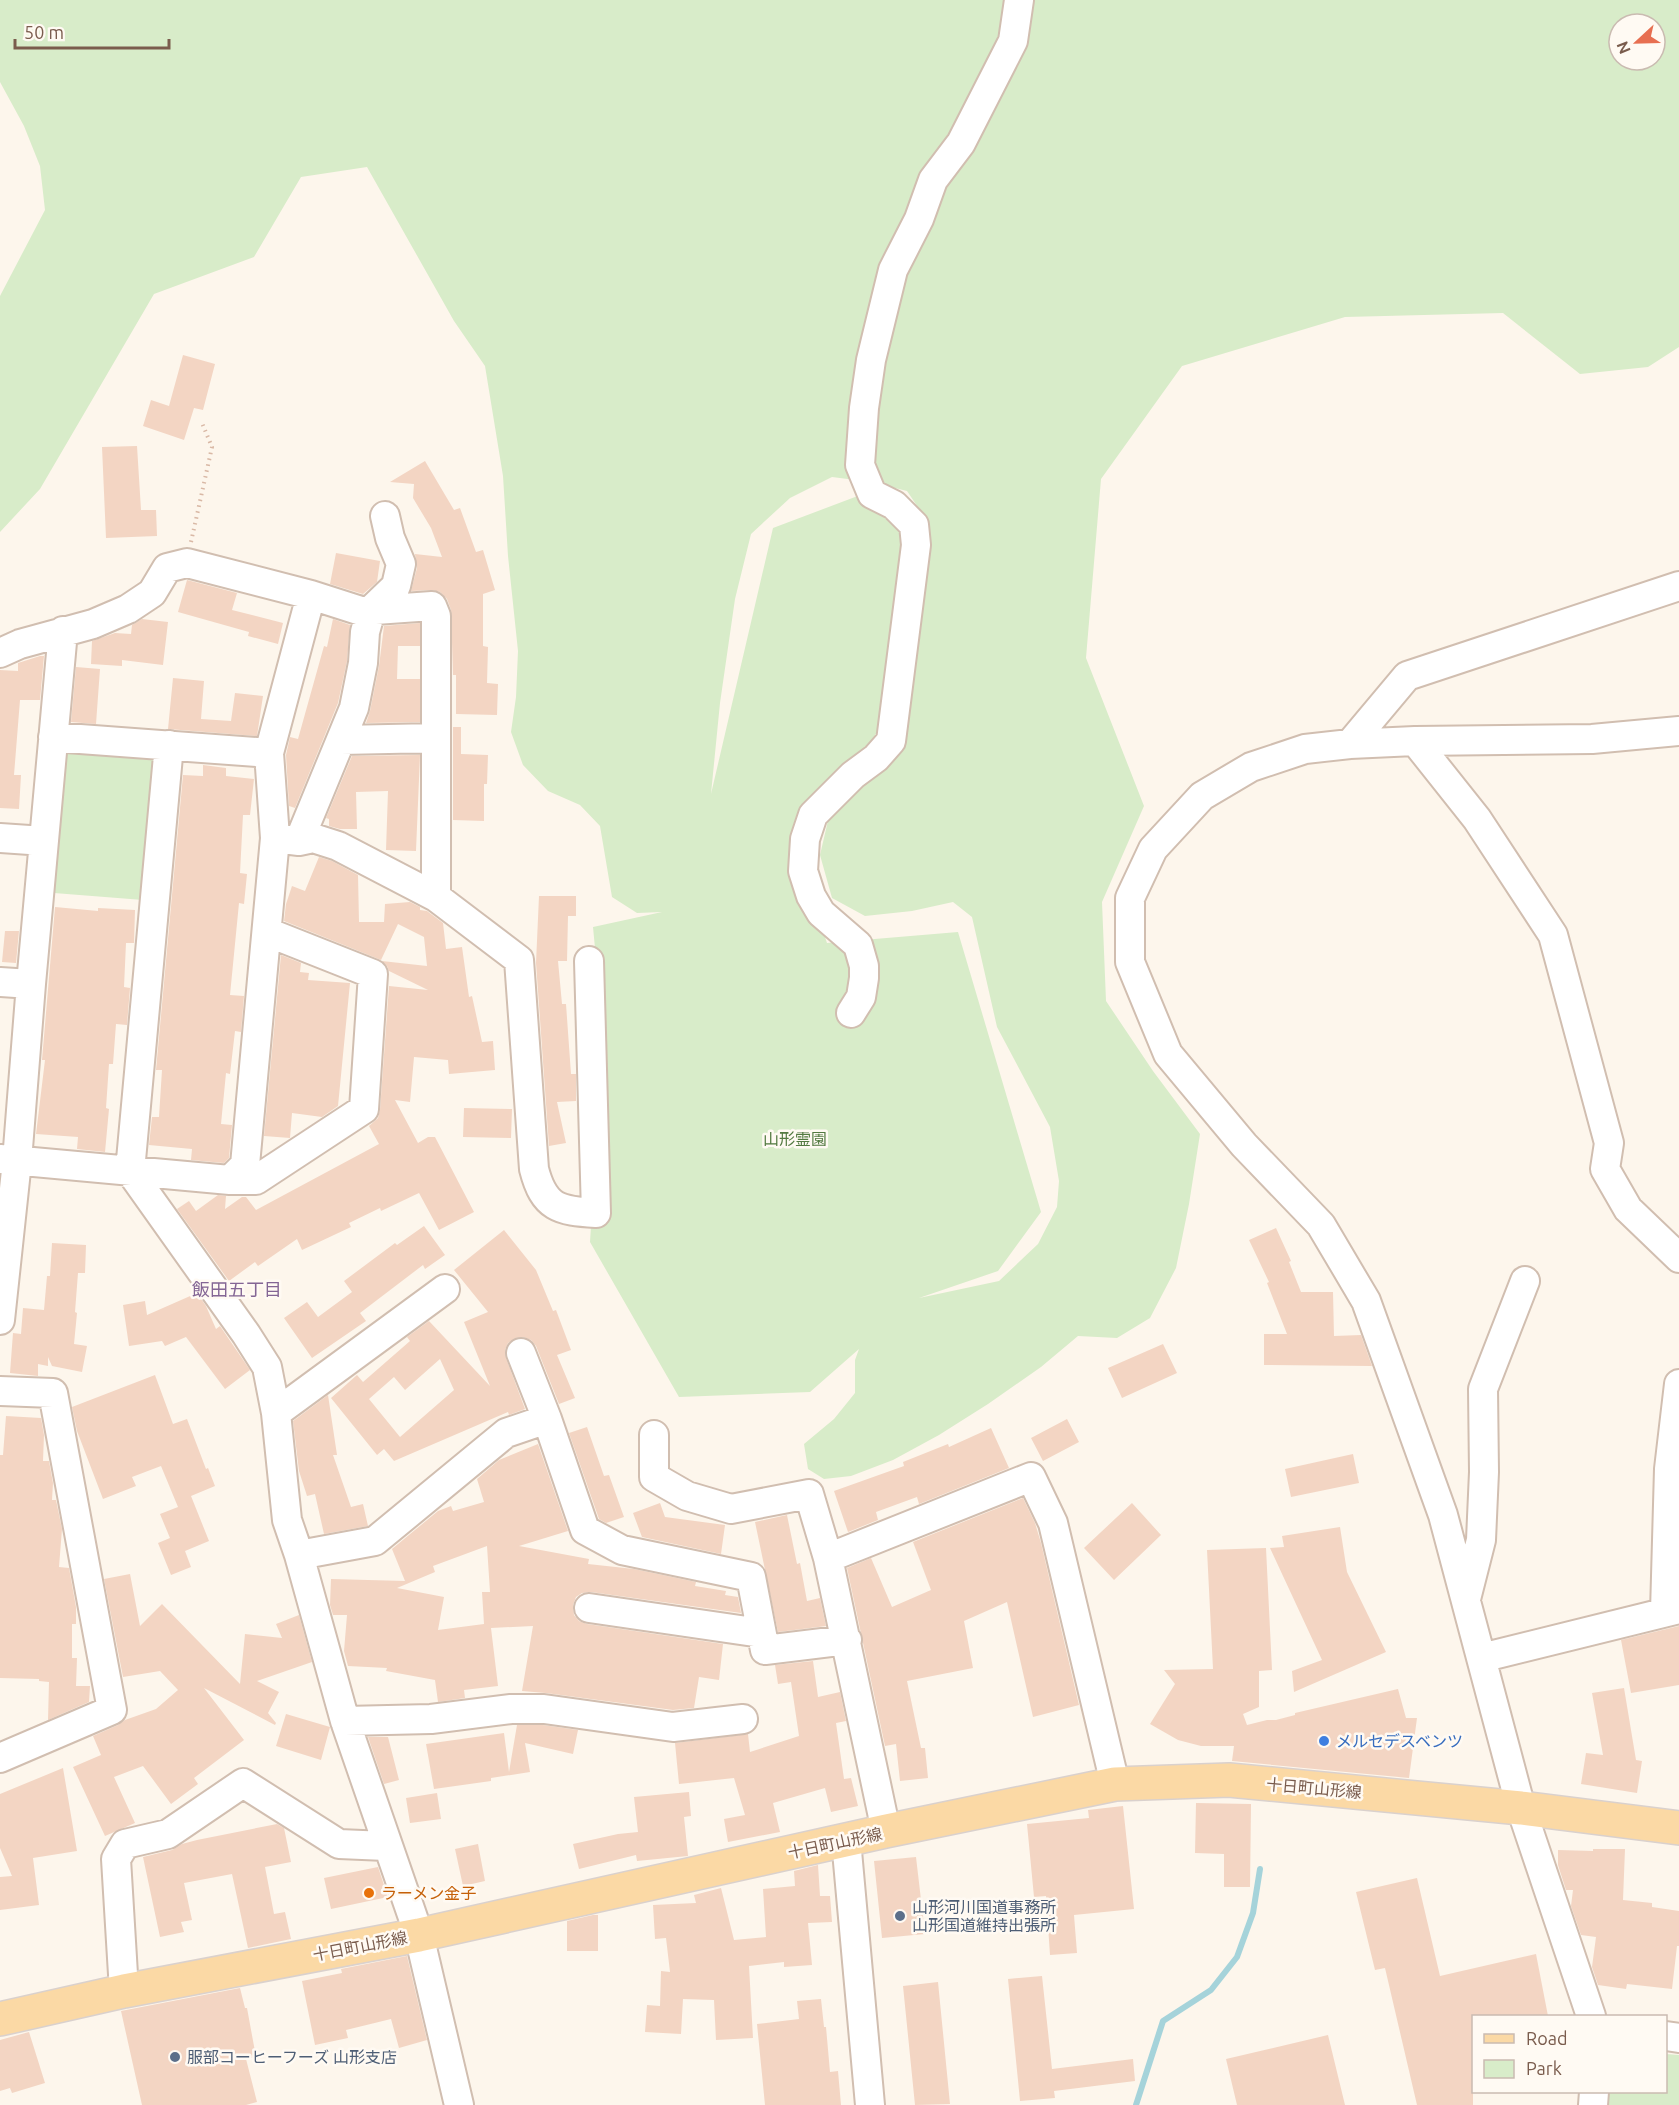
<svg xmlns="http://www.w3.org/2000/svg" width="1679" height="2105" font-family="Ubuntu,'Noto Sans JP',sans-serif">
	<rect width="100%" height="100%" fill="#fdf6ec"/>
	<path fill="#d8ecc9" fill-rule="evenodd" d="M0,0H1679V347L1648,367L1580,374L1503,313L1345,317L1182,366L1101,479L1086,658L1144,806L1102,902L1106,1001L1153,1071L1200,1134L1189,1204L1176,1268L1150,1318L1117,1338L1078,1336L1041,1367L988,1404L939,1435L893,1460L851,1476L824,1479L808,1469L804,1444L834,1419L855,1393V1360L859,1349L810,1392L679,1397L590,1242L603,1033L593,927L662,912L637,913L612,897L600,826L580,805L548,791L523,765L511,732L516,697L518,651L508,556L503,476L485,366L454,321L367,167L301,177L254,257L154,294L40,489L0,532V296L45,210L40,166L24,126L0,82ZM1619,24H1655V60H1619ZM832,477L871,482L907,491L930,525L901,752L830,812L820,855L832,898L865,916L912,911L953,902L972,917L997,1027L1050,1127L1059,1181L1057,1207L1038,1244L999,1281L919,1298L998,1271L1041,1212L958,932L827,943L795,848L878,731L914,525L863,494L773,528L711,794L720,703L735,599L751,534L790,498Z
		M65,753L153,760L143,900L54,893Z
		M1666,2054L1679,2055V2105H1602V2092H1666Z"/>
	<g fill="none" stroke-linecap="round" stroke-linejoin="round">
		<path stroke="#a5d3da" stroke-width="6" d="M1136,2105L1163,2021L1211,1990L1237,1957L1253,1913L1260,1869"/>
	</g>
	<path fill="#f3d5c3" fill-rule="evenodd" d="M183,355L215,364L203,410L194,408L184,440L143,426L151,400L169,406Z
		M137,446L141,510H156L157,536L106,538L102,447Z
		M425,461L454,510L460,508L476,552L483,550L495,590L483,594V646L488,647L487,683L498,684L497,715L456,714V675H453L451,610L447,599L440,592L431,590L411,591L417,568L415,554L442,557L431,528L413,498L414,484L390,482Z
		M336,553L380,561L377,582L363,594L330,584Z
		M187,580L237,593L232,610L283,623L278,644L248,636L249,632L178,612Z
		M142,619L168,622L163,665L122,660V666L91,664L92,641L115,633L131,634L132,625Z
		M333,619L350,625L347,661L338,703L295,808L289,806L286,755L290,737L298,739L324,646L327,647Z
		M420,623V646H398L397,679H420V722L366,723L370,711L379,666L384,626Z
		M40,656H44L40,700H20L14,775H21L19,809L0,808V670L18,671V663Z
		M76,667L100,669L96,724L71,722Z
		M173,678L204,681L201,719L231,721L235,693L263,696L257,736L168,729Z
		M453,727H461V754L488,755L487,784H484V821L453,820Z
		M420,755L416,851L386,850L388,791L356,792L357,829H340L329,826V819L326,818L352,756Z
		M203,765L226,768V776L254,779L250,815H243L240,873L247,874L244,904L239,903L230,995L244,996L241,1032L235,1031L230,1074L226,1073L221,1124L232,1125L229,1158L224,1163L191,1160L192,1149L149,1145L152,1117H159L162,1070H156L183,775L203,776Z
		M319,857L332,861L358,875L359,922H384L385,904L410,902L420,907V910L427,911L443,923L446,949L462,947L469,997L472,996L482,1042L493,1041L495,1070L449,1074L448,1060L414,1057L410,1102L395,1100L418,1143L428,1137H435L474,1212L439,1230L419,1193L381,1211L380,1208L349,1223L351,1227L302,1250L297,1239L258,1266L255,1262L229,1281L177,1209L189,1201L196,1211L218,1195L226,1196L225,1209L242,1197H246L256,1210L379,1144L369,1126L378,1118L380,1110L389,986L428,990L389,971L387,966L382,961L427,966L424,937L398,924L381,960L284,921L286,904L292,886L305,891Z
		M539,896H576V916H568L567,961H558L562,1004H566L571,1074H576V1101L557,1102L566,1143L549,1146L536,963Z
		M55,907L98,911V908L135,910L134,943H126L124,987L130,988L127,1025L116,1024L113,1064H109L106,1108L109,1109L105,1152L77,1149L78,1137L36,1134L45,1060H42Z
		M5,931H19L16,963L2,962Z
		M281,955L301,963L300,972L309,973L308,980L350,983L338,1106L322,1117L292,1113L290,1138L264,1136Z
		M464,1108L512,1109L511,1138L463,1137Z
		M424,1226L445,1255L425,1269L423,1265L360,1313L366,1321L312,1358L284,1318L307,1302L318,1317L352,1292L344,1281L395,1243L397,1245Z
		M1276,1228L1291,1261L1289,1262L1301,1292H1333L1334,1336L1361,1335L1372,1366L1264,1365V1334H1287L1267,1283L1269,1282L1249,1240Z
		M504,1230L536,1270L553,1311L556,1310L571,1350L557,1355L575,1398L559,1404L536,1346L531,1340L523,1337L516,1338L508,1343L505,1350L506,1358L525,1409L509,1415L508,1412L394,1461L384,1449L377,1455L331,1398L357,1375L363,1382L410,1341L407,1337L429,1321L490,1386L464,1322L488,1312L454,1270ZM440,1359L454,1390L400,1437L369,1399L394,1377L405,1390Z
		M52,1243L86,1245L85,1273H78L75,1312L77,1313L74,1344L87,1346L82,1372L52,1366L48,1357V1366L38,1364V1376L10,1373L13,1333L21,1334L23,1308L44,1310L47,1276H50Z
		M197,1293L206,1306L216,1329L220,1326L250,1370L225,1389L186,1337L165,1346L162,1341L129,1346L123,1305L145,1301L147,1315Z
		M1163,1344L1177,1373L1122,1398L1108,1368Z
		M155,1375L173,1424L187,1419L206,1469L208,1468L215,1486L191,1496L209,1541L185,1551L191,1567L171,1575L158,1543L170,1538L160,1514L178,1507L161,1466L132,1477L136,1486L103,1499L77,1431L72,1407Z
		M328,1395L337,1455H333L351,1507L363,1504L368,1526L324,1534L315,1494L307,1496L299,1471L293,1421Z
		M6,1416L41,1418L44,1435L43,1461H49L53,1483L52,1500H56L62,1529L59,1567L69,1568L76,1607V1624H72V1658H77L76,1686H90L89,1702L48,1720L49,1682L39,1681V1679L0,1678V1455H3Z
		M1067,1419L1079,1442L1043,1461L1031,1438Z
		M587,1427L604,1476L609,1475L624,1517L606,1523L599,1519L569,1433Z
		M991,1428L1009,1468L919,1504L917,1497L876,1512L878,1520L848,1532L834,1491L904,1466L903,1462L948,1444L949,1447Z
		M538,1444L568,1531L519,1546L589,1559L588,1564L634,1569L696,1582L695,1586L726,1591L725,1595L738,1597L741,1613L591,1592L582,1593L576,1597L573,1605L574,1615L579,1621L587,1624L723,1644L719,1680L699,1677L694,1708L673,1710L546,1693L522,1691L533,1626L491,1628L498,1686L464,1690L465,1698L438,1702L435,1680L386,1671L387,1668L348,1666L344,1651L347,1615H333L330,1605L331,1579L405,1581L392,1549L438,1511L451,1506L453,1511L484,1502L477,1479L499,1460ZM487,1546L490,1592H482L484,1624L438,1630L444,1597L397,1588L435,1572L433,1566Z
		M1353,1454L1359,1483L1291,1497L1285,1469Z
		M1023,1498L1035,1523L1041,1543L1079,1705L1033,1717L1007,1602L964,1621L973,1668L907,1681L921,1748H925L928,1778L900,1781L896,1744L885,1746L847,1568L871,1558L892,1607L931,1590L913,1542Z
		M660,1503L665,1517L725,1525L721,1554L642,1537L633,1513Z
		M1132,1503L1161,1535L1114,1580L1084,1548Z
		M787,1515L797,1564L800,1563L807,1601L820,1598L826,1626L778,1632L755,1522Z
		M1340,1527L1347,1572L1386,1652L1294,1692L1292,1671L1322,1660L1270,1548L1284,1547L1282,1536Z
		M1266,1548L1272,1670L1259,1671V1707L1243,1714L1247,1725L1267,1720H1276L1295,1715V1713L1398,1689L1406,1718H1417L1409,1778L1232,1761L1234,1746H1201L1178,1740L1150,1724L1175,1684L1164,1670L1213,1669L1207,1550Z
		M130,1574L140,1626L162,1604L240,1684L245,1634L282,1638L276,1624L299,1615L312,1662L257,1681L279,1692L268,1713L276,1723L275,1725L204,1688L244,1740L194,1778L198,1784L171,1804L143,1766L114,1777L135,1823L105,1836L73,1767L101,1755L93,1736L118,1725L125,1720L156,1709L178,1690L160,1671L123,1677L104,1579Z
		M1679,1626V1685L1631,1693L1621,1640Z
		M813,1661L818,1697L840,1692L846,1721L836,1723L844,1779L851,1778L858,1806L831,1812L825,1788L773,1803L780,1832L728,1842L724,1819L745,1815L734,1778L679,1784L675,1743L748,1734L750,1752L799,1736L791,1682L778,1684L775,1665Z
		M1624,1688L1636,1760L1642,1761L1637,1793L1581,1784L1586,1753L1603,1755L1592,1693Z
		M286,1714L330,1727L321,1760L276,1746Z
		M517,1725H543L578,1730L573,1754L525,1743L530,1772L491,1778V1781L434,1789L426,1744L504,1733L509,1772Z
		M368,1737H388L399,1780L384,1784Z
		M63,1768L77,1851L33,1858L39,1905L0,1910V1877L12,1876L0,1848V1794Z
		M689,1792L691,1816L684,1817L688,1856L637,1861L636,1855L579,1869L573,1844L618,1834L638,1832L634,1797Z
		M437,1793L441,1819L410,1823L406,1798Z
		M1196,1803L1251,1804L1250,1887H1224V1854L1195,1853Z
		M1123,1806L1134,1909L1074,1915L1077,1953L1050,1955L1046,1896L1034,1897L1027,1824L1089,1818L1088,1810Z
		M277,1824L284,1828L291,1862L265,1867L274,1914L285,1912L291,1939L248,1948L232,1874L184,1883L192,1920L181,1922L184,1932L160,1937L143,1857L172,1850L182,1844L197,1840Z
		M478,1844L485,1881L463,1886L455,1849Z
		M1593,1849H1625L1623,1900L1652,1903V1907L1679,1911V1946H1677L1672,1989L1627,1984L1626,1989L1598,1985L1592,1967L1596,1937L1581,1935L1571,1906L1573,1890H1566L1558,1865V1850L1593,1851Z
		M916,1857L925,1934L882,1938L874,1861Z
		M818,1865L820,1896H830L832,1922L808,1923L812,1965L784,1967V1962L749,1966L753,2038L716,2040L714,2000L683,1999L681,2034L645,2032L647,2005L660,2006L661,1971L670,1972L666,1938L655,1939L653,1905L696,1903L694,1895L721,1888L734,1940L766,1937L763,1889L795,1886L794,1871Z
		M378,1867L388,1897L331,1909L324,1878Z
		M1417,1878L1440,1976L1536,1954L1548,2016H1473V2105H1417L1385,1968L1375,1970L1356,1892Z
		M593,1915H598V1951H567V1921Z
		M407,1956L427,2040L399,2048L391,2019L346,2030L348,2038L315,2045L302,1981L342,1973L341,1969Z
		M1042,1976L1052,2069L1133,2059L1135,2081L1054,2091L1055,2098L1020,2101L1008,1979Z
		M938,1982L950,2104L915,2105L903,1986Z
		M240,1988L245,2008H247L256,2057L246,2059L257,2102L246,2105H142L121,2011Z
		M821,1999L824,2027H826L830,2072L838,2071L841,2105H765L757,2024L799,2019L797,2001Z
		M29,2032L45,2083L12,2093L10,2088L0,2091V2040Z
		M1328,2035L1345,2105H1237L1226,2059Z"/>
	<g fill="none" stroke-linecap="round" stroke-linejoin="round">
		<g stroke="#d1beb0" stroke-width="32">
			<path id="minor" d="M0,653L20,644L93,624L128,609L152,593L167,568L187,563L311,595L361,611L432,606L436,616V897
				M53,737L269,753
				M341,740L436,738
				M1415,741L1477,819L1553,935L1609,1143L1605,1169L1628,1209L1679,1258
				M1350,744L1407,676L1679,586
				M169,745L130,1171L246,1334L267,1367L276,1413L287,1520L299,1555L345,1721L419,1935L459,2105
				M0,838L44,841
				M275,838L299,841L313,838L338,846L436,897L519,960L534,1169C544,1208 559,1211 596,1213L589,961
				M299,841L354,708L363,663L365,632L371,610L396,586L401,564L390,538L385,516
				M0,982L31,984
				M851,1013L861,997L864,978V966L858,945L821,913L811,896L803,871L805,839L813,815L853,775L876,758L891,741L916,545L914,525L894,505L872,494L860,465L864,408L871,360L893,270L919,219L933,180L961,143L1013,41L1019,0
				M0,1159L230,1180L245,1165L275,838L269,753L311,595
				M230,1180H256L364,1109L373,974L267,932
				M0,1320L17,1161L31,984L63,631
				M521,1353L547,1419
				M0,1391L53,1393L112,1710L0,1758
				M276,1413L445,1289
				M654,1435V1477L687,1496L731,1509L809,1494L828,1558L886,1831
				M299,1555L375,1541L506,1433L547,1419L585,1530L622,1550L751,1577L765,1650L847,1640
				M828,1558L1031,1477L1053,1523L1115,1784
				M1466,1599L1481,1540L1484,1472L1483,1389L1525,1281
				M589,1608L761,1633
				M1665,1612L1669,1469L1679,1384
				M1481,1658L1679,1609
				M345,1721L431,1719L511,1709H544L673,1727L743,1719
				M846,1840L870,2105
				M124,1991L116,1859L125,1844L168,1834L243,1783L339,1844L386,1846
				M1591,2016L1521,1808L1443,1515L1366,1301L1321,1225L1244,1145L1168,1054L1130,962V898L1153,849L1202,796L1251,767L1305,749L1350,744L1415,741L1592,739L1679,731
				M1666,2036L1679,2038
				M1593,2105L1594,2092"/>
		</g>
		<g stroke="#dad1cd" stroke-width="36">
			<path id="major" d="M0,2019L124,1991L419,1935L886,1831L1115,1784L1229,1780L1521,1808L1679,1828"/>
		</g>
		<path stroke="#d9b8a5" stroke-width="4" stroke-dasharray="1.5 4.5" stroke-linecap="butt" d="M191,542L212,447L202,423"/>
		<use href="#minor" stroke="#fff" stroke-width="28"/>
		<use href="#major" stroke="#fbd9a5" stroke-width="33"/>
	</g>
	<circle fill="#3f7fe0" stroke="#fffaf3" stroke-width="2" cx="1324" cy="1741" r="6"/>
	<circle fill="#e8710a" stroke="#fffaf3" stroke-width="2" cx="369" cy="1893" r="6"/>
	<g fill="#5c6f8a" stroke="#fffaf3" stroke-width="2">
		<circle cx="900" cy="1916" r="6"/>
		<circle cx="175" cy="2057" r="6"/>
	</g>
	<g text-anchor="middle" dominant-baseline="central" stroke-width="5" stroke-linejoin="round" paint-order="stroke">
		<g font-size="16" fill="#537a41" stroke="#fffaf3">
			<text x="795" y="1139">山形霊園</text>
		</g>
		<g font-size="16" fill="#366cbe" stroke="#fffaf3" text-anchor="start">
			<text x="1336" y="1741">メルセデスベンツ</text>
		</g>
		<g font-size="16" fill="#7a5c4d" stroke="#fffaf3">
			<text transform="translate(1314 1788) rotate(5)">十日町山形線</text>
			<text transform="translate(835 1843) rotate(-12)">十日町山形線</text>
			<text transform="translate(360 1946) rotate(-11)">十日町山形線</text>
		</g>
		<g font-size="16" fill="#c56008" stroke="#fffaf3" text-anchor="start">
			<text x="381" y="1893">ラーメン金子</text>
		</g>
		<g font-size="16" fill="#4e5e75" stroke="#fffaf3" text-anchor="start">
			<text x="912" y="1907">山形河川国道事務所<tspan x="912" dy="18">山形国道維持出張所</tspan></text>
			<text x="187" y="2057">服部コーヒーフーズ 山形支店</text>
		</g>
		<g font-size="18" fill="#846695" stroke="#fffaf3">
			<text x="237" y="1289">飯田五丁目</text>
		</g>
	</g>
	<rect x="1472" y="2015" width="195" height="78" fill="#fffaf3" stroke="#cabbb1" stroke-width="1.5"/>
	<rect x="1484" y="2034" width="30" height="9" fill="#fbd9a5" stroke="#cabbb1" stroke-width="1.5"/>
	<text x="1526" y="2045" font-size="18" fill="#7a5c4d">Road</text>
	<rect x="1484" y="2060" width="30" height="18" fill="#d8ecc9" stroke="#cabbb1" stroke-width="1.5"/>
	<text x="1526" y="2075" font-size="18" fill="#7a5c4d">Park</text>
	<g transform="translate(1637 42) rotate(248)"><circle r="28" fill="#fffaf3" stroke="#cabbb1" stroke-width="1.5"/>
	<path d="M0-4.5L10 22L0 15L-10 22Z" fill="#e76f51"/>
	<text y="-9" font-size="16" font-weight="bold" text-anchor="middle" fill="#7a5c4d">N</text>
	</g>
	<path d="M15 39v9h154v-9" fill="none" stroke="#7a5c4d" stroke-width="3"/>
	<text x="24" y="39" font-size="18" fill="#7a5c4d" stroke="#fffaf3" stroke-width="4.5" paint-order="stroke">50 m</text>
</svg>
